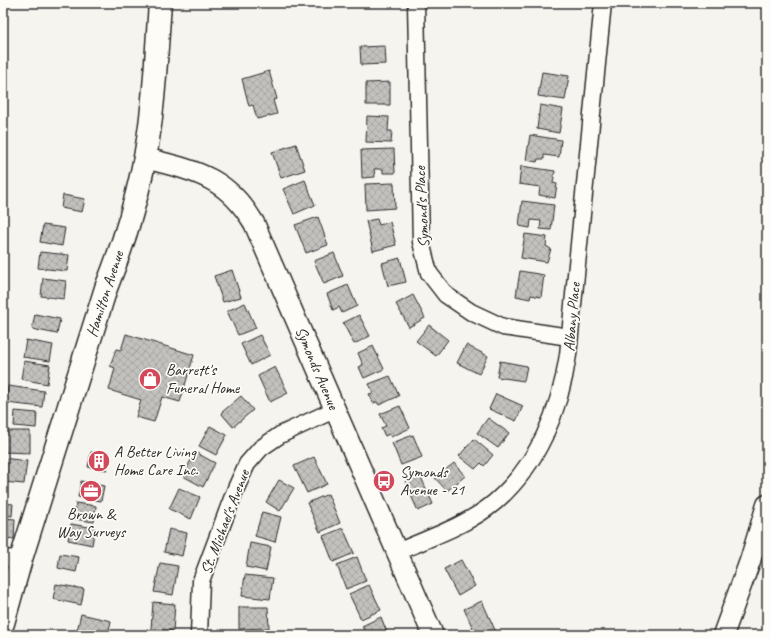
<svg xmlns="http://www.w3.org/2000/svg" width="770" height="638" font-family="Caveat,sans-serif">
	<defs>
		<pattern id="building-cross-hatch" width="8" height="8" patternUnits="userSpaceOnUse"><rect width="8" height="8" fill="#c2c1be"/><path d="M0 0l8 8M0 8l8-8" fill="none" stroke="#a7a6a3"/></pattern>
	</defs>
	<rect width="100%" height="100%" fill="#f5f4ef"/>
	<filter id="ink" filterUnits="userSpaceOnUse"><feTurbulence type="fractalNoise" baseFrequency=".025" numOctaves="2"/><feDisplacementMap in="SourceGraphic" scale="8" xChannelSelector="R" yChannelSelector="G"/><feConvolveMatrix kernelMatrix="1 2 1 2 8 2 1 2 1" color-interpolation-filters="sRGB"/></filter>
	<g filter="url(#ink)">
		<path fill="url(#building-cross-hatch)" stroke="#2b2b2b" d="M385,46L386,64L361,65L360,47Z
			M269,71L277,99L273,100L277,114L257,119L253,105L249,106L242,79Z
			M542,72L569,76L565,100L538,96Z
			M390,82V105H366V83Z
			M540,105L563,109L559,133L537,129Z
			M367,116L389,117L388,131H392L391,143L366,142Z
			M530,135L561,140L559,157L544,155V159H538L537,162L526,160Z
			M296,144L305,170L281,178L272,152Z
			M394,149L395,173H383V169H374L375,177L362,178L361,150Z
			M521,166L555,171L553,183L557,184L555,198L539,195L540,187L519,184Z
			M305,180L315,205L294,214L283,189Z
			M394,183L395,208L366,210L365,184Z
			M63,195L85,199L82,212L61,208Z
			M522,201L554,205L551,230L540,229L541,221L531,220L530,228L519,226Z
			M318,217L328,245L306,253L295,225Z
			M377,219L379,225L390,222L396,245L373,251L366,221Z
			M43,225L65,228L62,246L40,242Z
			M525,234L547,237L546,246L551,249L547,262L521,258Z
			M40,252L69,255L67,271L38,268Z
			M334,253L343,276L324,284L314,261Z
			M400,258L406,282L388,286L382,263Z
			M232,270L241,297L223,302L214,276Z
			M520,271L544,275L541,297L531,295L530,299L516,296Z
			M43,278L66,281L64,299L41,296Z
			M348,285L357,306L342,313L339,307L333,310L327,294Z
			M413,295L425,318L409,327L396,304Z
			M245,303L256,328L238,335L227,311Z
			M35,314L60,319L57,334L32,329Z
			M359,315L370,336L354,344L343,323Z
			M429,325L448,340L436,356L416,341Z
			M126,334L194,355L180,402L162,397L154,422L136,417L141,400L109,390L115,368L110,366L116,349L121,350Z
			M260,335L270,355L251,365L241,344Z
			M26,340L53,345L50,361L23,357Z
			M466,345L488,356L479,374L457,363Z
			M373,346L384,369L364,378L359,367L363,365L358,353Z
			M24,361L50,365L47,384L21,379Z
			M500,361L527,366L524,381L497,377Z
			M275,367L288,393L270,402L258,376Z
			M390,376L399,396L379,405L377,402L373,403L369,394L373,393L369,384Z
			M8,386L44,391L42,407L6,403Z
			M496,394L523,406L516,421L489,409Z
			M241,396L253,410L233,427L221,413Z
			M400,406L410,428L391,437L389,434L385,436L381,428L386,426L380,414Z
			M15,411L37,413L36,428L14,426Z
			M488,418L509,433L498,448L477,433Z
			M210,426L227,435L216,455L199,446Z
			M3,431H30V453L3,452Z
			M413,435L422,457L401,465L392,443Z
			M474,439L493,455L484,466L481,463L475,469L459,456Z
			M91,452L110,455L107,470L88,467Z
			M195,452L215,463L203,487L183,476Z
			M314,457L327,484L307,493L294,466Z
			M3,458L27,461L24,484L3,482Z
			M454,463L465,476L447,491L435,478Z
			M420,475L433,504L418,511L405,482Z
			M279,480L294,488L280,511L266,502Z
			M81,481L104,486L101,501L78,497Z
			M179,488L200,497L191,519L169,509Z
			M328,494L340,523L320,532L307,503Z
			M3,503L13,504L12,516L3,515Z
			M76,503L96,506L94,522L74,519Z
			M262,512L281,517L275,542L255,536Z
			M3,518L15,519L14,539L3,538Z
			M71,524L95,528L92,545L68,540Z
			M343,528L354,553L333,562L323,536Z
			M169,529L187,533L182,556L164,552Z
			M250,543L271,547L266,571L246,567Z
			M60,554L79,557L76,572L58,568Z
			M357,557L366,581L346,589L337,565Z
			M461,560L475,586L458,596L444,569Z
			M160,563L178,566L173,595L154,592Z
			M245,575L273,578L270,599L242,596Z
			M56,584L84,589L81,605L53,599Z
			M369,585L381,610L361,619L349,594Z
			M482,601L495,630L485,635H476L464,609Z
			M153,602L175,604L173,631L151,629Z
			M239,607H268L269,628L239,629Z
			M81,614L111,621L108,635H76Z
			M381,617L388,635H366L362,626Z"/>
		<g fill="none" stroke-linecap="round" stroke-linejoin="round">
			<g stroke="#2b2b2b" stroke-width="19">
				<path id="minor" d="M416,3L421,242L429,273L446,295L471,312L503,327L569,337
					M397,552C429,538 468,525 495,502C538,465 560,410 568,355L603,3
					M3,558L21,559
					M199,635L201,581L236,488L247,464L261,448L280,435L334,410"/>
			</g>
			<g stroke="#2b2b2b" stroke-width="23">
				<path id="tertiary" d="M145,158C195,171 226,176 254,223L433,635
					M723,635L750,561L767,505"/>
			</g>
			<g stroke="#2b2b2b" stroke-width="25">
				<path id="secondary" d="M3,623L21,559L106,288C120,253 134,209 142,172C154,118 156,58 160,3"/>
			</g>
			<use href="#minor" stroke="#fdfcf7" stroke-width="16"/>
			<use href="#tertiary" stroke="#fdfcf7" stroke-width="20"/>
			<use href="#secondary" stroke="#fdfcf7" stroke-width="22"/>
		</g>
	</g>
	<defs>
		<g id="shop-disc" transform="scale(1.15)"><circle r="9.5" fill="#d1495b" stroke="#fdfcf7"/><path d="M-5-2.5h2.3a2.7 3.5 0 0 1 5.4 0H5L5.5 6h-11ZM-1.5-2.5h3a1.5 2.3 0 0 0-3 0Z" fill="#fff"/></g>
		<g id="building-disc" transform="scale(1.15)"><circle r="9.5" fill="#d1495b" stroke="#fdfcf7"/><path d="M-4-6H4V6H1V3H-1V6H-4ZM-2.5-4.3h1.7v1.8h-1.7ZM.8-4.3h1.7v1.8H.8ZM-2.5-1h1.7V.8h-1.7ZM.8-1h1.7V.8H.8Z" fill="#fff"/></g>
		<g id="bus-disc" transform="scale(1.15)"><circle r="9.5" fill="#d1495b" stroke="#fdfcf7"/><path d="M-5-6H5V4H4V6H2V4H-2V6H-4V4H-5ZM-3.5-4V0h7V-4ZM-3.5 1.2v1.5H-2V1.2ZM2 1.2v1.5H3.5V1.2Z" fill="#fff"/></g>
		<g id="office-disc" transform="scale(1.15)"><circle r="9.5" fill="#d1495b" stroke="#fdfcf7"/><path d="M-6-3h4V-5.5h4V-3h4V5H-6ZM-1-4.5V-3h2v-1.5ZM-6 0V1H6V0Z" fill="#fff"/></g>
	</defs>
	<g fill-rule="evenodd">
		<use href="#shop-disc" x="150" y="379"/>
		<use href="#building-disc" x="99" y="461"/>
		<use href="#bus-disc" x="384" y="481"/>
		<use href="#office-disc" x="91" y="491"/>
	</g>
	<g text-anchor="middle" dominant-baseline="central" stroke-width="3.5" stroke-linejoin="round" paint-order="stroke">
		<g font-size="16" fill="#2b2b2b" stroke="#fdfcf7">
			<text transform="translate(422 207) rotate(-93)">Symond's Place</text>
			<text transform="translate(105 294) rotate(-72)">Hamilton Avenue</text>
			<text transform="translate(572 317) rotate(-85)">Albany Place</text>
			<text transform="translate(317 368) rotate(67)">Symonds Avenue</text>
			<text transform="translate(225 522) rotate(-69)">St. Michael's Avenue</text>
		</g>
		<g font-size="16" fill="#2b2b2b" stroke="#fdfcf7" text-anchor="start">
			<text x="166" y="370">Barrett's<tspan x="166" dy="18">Funeral Home</tspan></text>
			<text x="114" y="452">A Better Living<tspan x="114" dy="18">Home Care Inc.</tspan></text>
			<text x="400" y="472">Symonds<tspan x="400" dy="18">Avenue - 21</tspan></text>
			<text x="91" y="514" text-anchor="middle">Brown &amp;<tspan x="91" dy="18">Way Surveys</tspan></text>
		</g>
	</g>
	<rect width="770" height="638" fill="none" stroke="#fdfcf7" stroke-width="16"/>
	<rect x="8" y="8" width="754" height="622" fill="none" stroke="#2b2b2b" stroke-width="1.5" filter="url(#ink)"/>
</svg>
